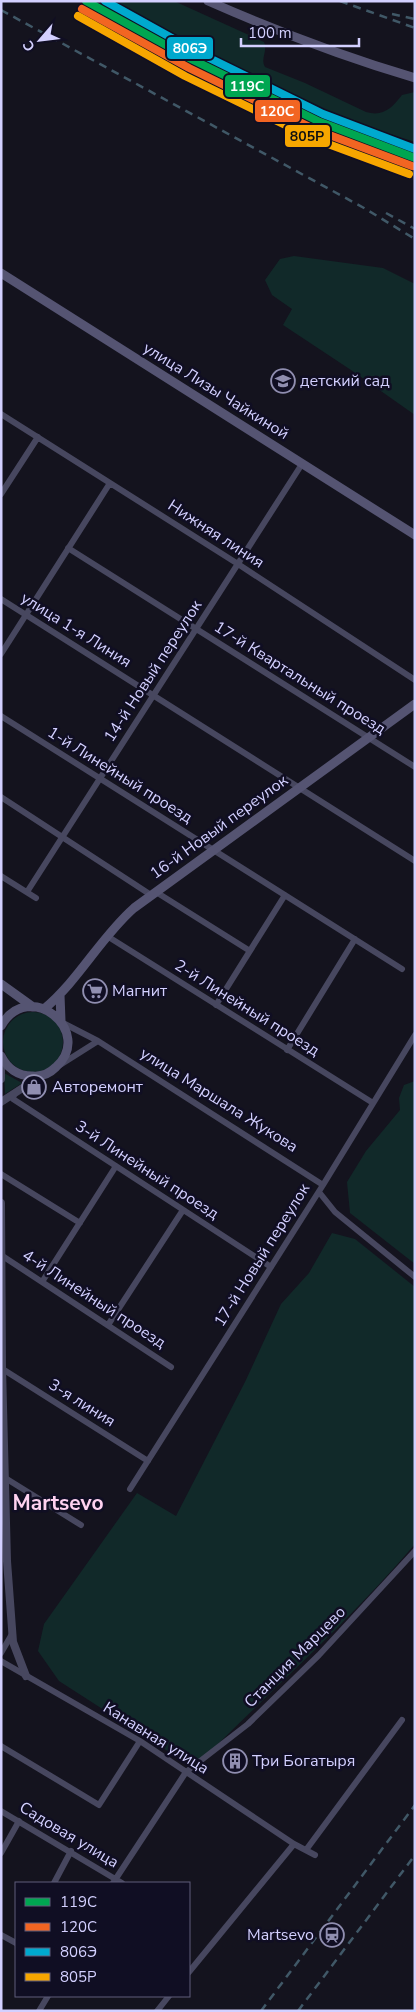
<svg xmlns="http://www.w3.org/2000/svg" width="416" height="2012" font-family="'Nunito Sans',sans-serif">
	<rect width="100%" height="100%" fill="#14131e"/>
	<path fill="#112929" d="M115,1H174L264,42C268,51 260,59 265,67L305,83L366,112C383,117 392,108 402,95L415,92V142L340,118L281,93L174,38Z
		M294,256L383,268L415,284V415L351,370L283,325L292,309L272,295L265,280L280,259Z
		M3 1042a30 30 0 1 1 60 0a30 30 0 1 1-60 0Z
		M4,1073L22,1083L5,1094Z
		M415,1081V1264L350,1213L347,1182L366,1151L400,1110L399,1098L404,1085Z
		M332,1233L355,1239L415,1287V1544C347,1624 268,1693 194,1768L59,1681L38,1651L44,1624L137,1493L176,1516L245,1382L281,1304L309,1273Z"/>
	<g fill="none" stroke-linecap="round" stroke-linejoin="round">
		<path stroke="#47475f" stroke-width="6" d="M1,414L238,564L415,680
			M1,494L38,437
			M68,548L415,767
			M1,599L415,861
			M1,654L110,483
			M1,716L402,969
			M1,797L151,895
			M1,876L36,898
			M27,892L302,464
			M156,892L250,951
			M107,936L373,1103
			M216,1005L285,895
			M63,1023L98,1041L323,1185
			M287,1050L355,939
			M60,1065L98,1041
			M14,1094L13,1099L271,1267
			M1,1174L80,1223
			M319,1192L335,1212L415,1277
			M1,1255L171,1367
			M42,1282L116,1166
			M108,1325L183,1210
			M1,1368L148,1461
			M2,1476L81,1525
			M130,1489L323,1185L415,1035
			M1,1653L12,1634
			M1,1661L140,1741L294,1844L315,1855
			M1,1746L99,1805L140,1741
			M1,1811L122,1883
			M306,1850L402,1720
			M1,1853L19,1821
			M54,1883L71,1851
			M113,1883L186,1772L248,1724L319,1655L415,1551
			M1,1935L16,1943
			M189,1972L294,1844
			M39,2011L48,1996
			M157,2011L169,1996"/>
		<path stroke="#47475f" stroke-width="8" d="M1,1058V1079
			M1,1102L41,1076
			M1,1203L2,1368L7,1561L13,1642L26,1676"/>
		<path stroke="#555472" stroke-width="9" d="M208,1C276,31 344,57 415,78
			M1,273L415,535
			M1,984L33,1007
			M60,995L61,1021
			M44,1009C79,980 100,938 134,908L415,704
			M1,1026C29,977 95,1032 56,1067C50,1073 41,1077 32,1076C18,1076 7,1068 1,1056"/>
		<path stroke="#405867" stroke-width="2.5" stroke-dasharray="8 6" stroke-linecap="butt" d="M340,1L415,28
			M1,10L364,208L415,239
			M392,14L415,19
			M386,213L415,229
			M261,2011L415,1805
			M298,2011L415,1855"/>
		<g stroke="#100e23" stroke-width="11">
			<path id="rail-1" d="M86,1L193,60L320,122L415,158"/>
		</g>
		<g stroke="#100e23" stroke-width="11">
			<path id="rail-2" d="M82,9L189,68L316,130L412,166"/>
		</g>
		<g stroke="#100e23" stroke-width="11">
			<path id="rail-3" d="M105,1L197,52L323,114L415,149"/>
		</g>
		<g stroke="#100e23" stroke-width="11">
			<path id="rail-4" d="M78,16L185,76L312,138L409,174"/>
		</g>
		<use href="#rail-1" stroke="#00a651" stroke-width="8"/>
		<use href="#rail-2" stroke="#f26522" stroke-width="8"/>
		<use href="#rail-3" stroke="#00a9ce" stroke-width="8"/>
		<use href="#rail-4" stroke="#f7a600" stroke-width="8"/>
	</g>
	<defs>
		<g id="school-ring" transform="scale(1.25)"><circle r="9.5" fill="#100e23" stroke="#908eb0" stroke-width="1.5"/><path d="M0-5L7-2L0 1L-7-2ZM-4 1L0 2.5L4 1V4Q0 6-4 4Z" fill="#908eb0"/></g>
		<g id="supermarket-ring" transform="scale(1.25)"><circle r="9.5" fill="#100e23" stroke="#908eb0" stroke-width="1.5"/><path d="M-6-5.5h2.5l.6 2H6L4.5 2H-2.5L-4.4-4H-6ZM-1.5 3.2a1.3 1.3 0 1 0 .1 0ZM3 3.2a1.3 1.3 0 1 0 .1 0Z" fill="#908eb0"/></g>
		<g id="shop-ring" transform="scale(1.25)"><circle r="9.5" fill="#100e23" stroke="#908eb0" stroke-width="1.5"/><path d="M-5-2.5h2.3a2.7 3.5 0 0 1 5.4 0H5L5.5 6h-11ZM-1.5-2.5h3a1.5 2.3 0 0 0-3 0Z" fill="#908eb0"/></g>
		<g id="building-ring" transform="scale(1.25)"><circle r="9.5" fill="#100e23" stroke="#908eb0" stroke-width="1.5"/><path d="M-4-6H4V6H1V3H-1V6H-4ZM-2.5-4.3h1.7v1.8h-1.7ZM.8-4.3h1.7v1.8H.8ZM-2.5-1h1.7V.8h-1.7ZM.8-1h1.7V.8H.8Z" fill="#908eb0"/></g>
		<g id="station-ring" transform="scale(1.25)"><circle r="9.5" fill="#100e23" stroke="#908eb0" stroke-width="1.5"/><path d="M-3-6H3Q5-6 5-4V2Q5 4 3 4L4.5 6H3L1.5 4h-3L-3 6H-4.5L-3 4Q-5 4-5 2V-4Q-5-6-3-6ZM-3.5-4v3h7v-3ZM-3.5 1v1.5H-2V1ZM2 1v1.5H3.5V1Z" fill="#908eb0"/></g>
	</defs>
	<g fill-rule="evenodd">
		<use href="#school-ring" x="283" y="381"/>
		<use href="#supermarket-ring" x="95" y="991"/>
		<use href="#shop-ring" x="34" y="1087"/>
		<use href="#building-ring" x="235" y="1761"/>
		<use href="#station-ring" x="332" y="1935"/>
	</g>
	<g text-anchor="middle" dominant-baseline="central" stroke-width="5" stroke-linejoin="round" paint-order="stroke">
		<g font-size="16" fill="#d3d0ff" stroke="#100e23" text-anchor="start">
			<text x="300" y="381">детский сад</text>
			<text x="112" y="991">Магнит</text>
			<text x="52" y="1087">Авторемонт</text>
			<text x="252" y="1761">Три Богатыря</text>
			<text x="314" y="1935" text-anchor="end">Martsevo</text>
		</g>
		<g font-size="16" fill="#d3d0ff" stroke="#100e23">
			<text transform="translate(216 391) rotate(32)">улица Лизы Чайкиной</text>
			<text transform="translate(216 534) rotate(33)">Нижняя линия</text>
			<text transform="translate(76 630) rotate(32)">улица 1-я Линия</text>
			<text transform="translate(153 671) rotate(-57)">14-й Новый переулок</text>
			<text transform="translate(300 678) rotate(32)">17-й Квартальный проезд</text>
			<text transform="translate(120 775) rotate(32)">1-й Линейный проезд</text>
			<text transform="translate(219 827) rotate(-36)">16-й Новый переулок</text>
			<text transform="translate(247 1008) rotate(32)">2-й Линейный проезд</text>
			<text transform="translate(219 1100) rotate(32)">улица Маршала Жукова</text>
			<text transform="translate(147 1170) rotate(33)">3-й Линейный проезд</text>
			<text transform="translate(262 1255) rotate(-58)">17-й Новый переулок</text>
			<text transform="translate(94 1299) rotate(33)">4-й Линейный проезд</text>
			<text transform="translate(82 1403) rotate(32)">3-я линия</text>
			<text transform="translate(295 1657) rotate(-45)">Станция Марцево</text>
			<text transform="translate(156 1738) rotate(32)">Канавная улица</text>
			<text transform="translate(69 1835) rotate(31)">Садовая улица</text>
		</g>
		<g font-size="21" font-weight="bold" fill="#ffd2f0" stroke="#100e23">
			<text x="58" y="1503">Martsevo</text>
		</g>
	</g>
	<g stroke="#100e23" stroke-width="2">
		<rect x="166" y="36" width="48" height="24" rx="5" fill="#00a9ce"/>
		<rect x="224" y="74" width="47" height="24" rx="5" fill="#00a651"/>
		<rect x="254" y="99" width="47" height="24" rx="5" fill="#f26522"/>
		<rect x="284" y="124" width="47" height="24" rx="5" fill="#f7a600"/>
	</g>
	<g font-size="14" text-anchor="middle" font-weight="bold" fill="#fff">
		<text x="190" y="53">806Э</text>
		<text x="247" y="91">119С</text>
		<text x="277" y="116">120С</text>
	</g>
	<g font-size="14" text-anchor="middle" font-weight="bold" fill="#111">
		<text x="307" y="141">805Р</text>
	</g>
	<rect width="416" height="2012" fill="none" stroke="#d3d0ff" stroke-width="5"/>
	<rect x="15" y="1882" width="175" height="115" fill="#100e23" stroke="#5e5c7b"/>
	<rect x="25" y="1898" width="25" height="8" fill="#00a651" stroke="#5e5c7b"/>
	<text x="60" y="1907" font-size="15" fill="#d3d0ff">119С</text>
	<rect x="25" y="1923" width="25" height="8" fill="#f26522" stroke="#5e5c7b"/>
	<text x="60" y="1932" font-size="15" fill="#d3d0ff">120С</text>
	<rect x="25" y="1948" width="25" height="8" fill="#00a9ce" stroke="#5e5c7b"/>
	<text x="60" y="1957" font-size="15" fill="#d3d0ff">806Э</text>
	<rect x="25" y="1973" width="25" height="8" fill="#f7a600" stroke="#5e5c7b"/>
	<text x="60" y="1982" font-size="15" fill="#d3d0ff">805Р</text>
	<g transform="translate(40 40) rotate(242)" stroke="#100e23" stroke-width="4" paint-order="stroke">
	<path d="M0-4L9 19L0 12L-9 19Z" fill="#d3d0ff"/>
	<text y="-8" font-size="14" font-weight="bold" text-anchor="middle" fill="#d3d0ff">С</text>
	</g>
	<path d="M241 38v8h118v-8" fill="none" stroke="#d3d0ff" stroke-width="2.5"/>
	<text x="248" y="38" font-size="15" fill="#d3d0ff" stroke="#100e23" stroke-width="4" paint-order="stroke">100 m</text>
</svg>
